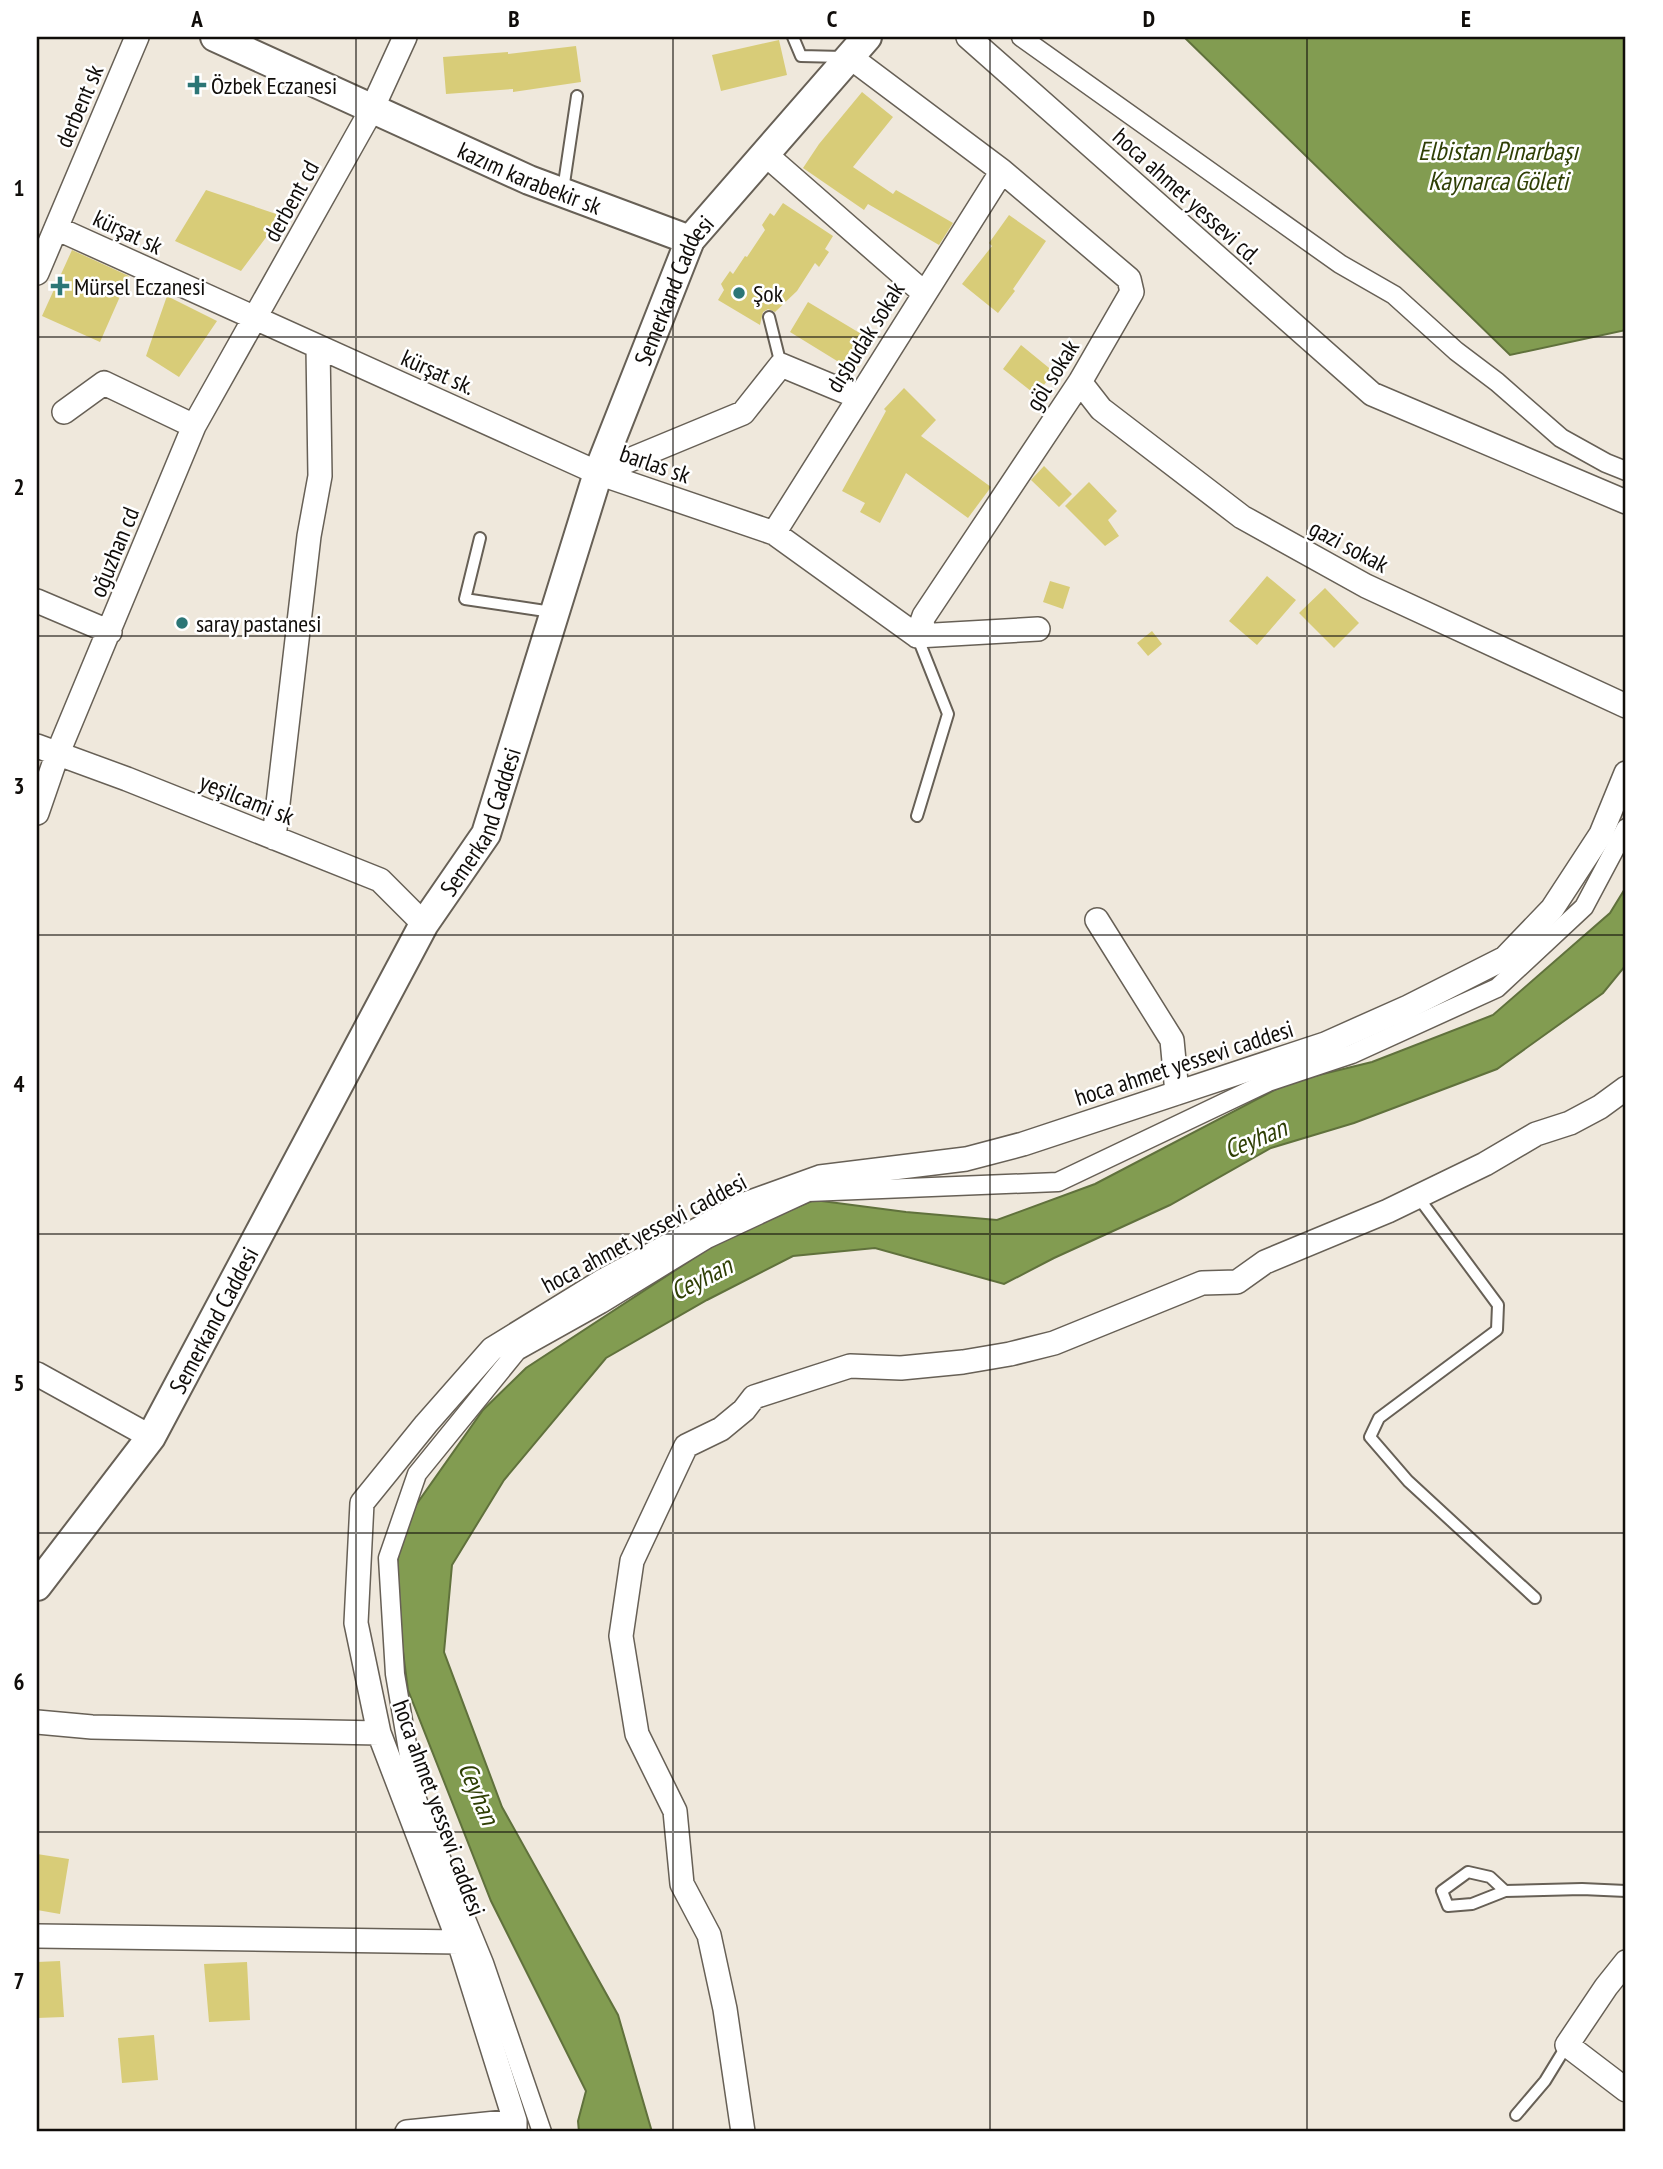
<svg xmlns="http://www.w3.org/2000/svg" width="1663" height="2169" font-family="'PT Sans Narrow',sans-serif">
	<rect width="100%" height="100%" fill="#efe8dc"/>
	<path fill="#829c51" stroke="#60713c" stroke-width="2" d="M1184,37H1626V330L1510,355Z
		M1626,887V965L1603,993L1497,1069L1354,1123L1271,1148L1170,1205L1054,1258L1004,1284L875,1248L793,1256L707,1300L606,1358L504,1480L452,1565L444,1652L502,1807L618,2015L652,2132H579L578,2121L586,2091L491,1901L408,1690L394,1583L404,1522L483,1410L526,1368L723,1239L814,1200L906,1212L997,1220L1095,1184L1290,1082L1372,1062L1493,1015L1610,913Z"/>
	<path fill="#d8cc78" d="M779,40L787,75L721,91L712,55Z
		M576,46L581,82L513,92V89L446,94L443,57L508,52V54Z
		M862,92L893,117L853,167L893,194L896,190L953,223L939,245L868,204L864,210L803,168L819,144Z
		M206,190L282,216L241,271L175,241Z
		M783,203L833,236L825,249L829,252L819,267L815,263L797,291L775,312L768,309L763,312L760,325L718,300L724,290L721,284L730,271L733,274L745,256L747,257L765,230L762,225L770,213L774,216Z
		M1009,215L1046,241L1013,289L1015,291L998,313L962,284L992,246L989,243Z
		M72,250L129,276L100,342L42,316Z
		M167,296L217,321L179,377L146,356Z
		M808,302L873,341L855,372L790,332Z
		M1021,345L1054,372L1036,395L1003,369Z
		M904,388L936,420L921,436L991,487L968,518L906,473L880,523L860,512L865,503L842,491L886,411L884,409Z
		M1044,466L1072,494L1059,507L1031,480Z
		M1089,482L1117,511L1108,520L1119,536L1105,546L1065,506Z
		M1267,576L1296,600L1257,645L1229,621Z
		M1050,581L1070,587L1063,609L1043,602Z
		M1325,588L1359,623L1334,648L1299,613Z
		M1152,631L1162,644L1148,656L1137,643Z
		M37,1854L69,1859L60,1914L37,1910Z
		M60,1961L64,2017L37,2018V1962Z
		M247,1962L250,2020L209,2022L204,1964Z
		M154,2035L158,2080L122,2083L118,2038Z"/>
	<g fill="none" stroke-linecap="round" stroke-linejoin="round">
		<g stroke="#676056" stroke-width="14">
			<path id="service" d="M793,37L801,56L843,57
				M563,190L577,96
				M769,317L781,365
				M480,538L465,599L552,612
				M917,816L948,714L917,636
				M1418,1197L1498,1305L1497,1330L1379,1418L1370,1437L1408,1481L1535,1598
				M1505,1891L1490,1877L1468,1872L1442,1891L1448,1906L1472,1904L1505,1891L1582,1889L1626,1891
				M1516,2115L1545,2081L1567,2045"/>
		</g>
		<g stroke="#676056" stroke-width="21">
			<path id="pedestrian" d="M1021,37L1340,264L1394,295L1456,351L1497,382L1561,438L1606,463L1626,471
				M542,2132L484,1963L416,1797L395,1674L388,1558L417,1474L517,1351L601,1304L707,1239L808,1192L1058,1182L1268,1082L1352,1054L1497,988L1584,907L1626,828"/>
		</g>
		<g stroke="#676056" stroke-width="26">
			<path id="minor" d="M968,37L1372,394L1626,502
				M850,57L1002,171L1129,279L1132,292L1080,382L924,616L917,636
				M765,154L924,293
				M56,228L598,473
				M37,273L137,37
				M1080,382L1101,409L1242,517L1366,586L1626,706
				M858,397L781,365L743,413L598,473L774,533L917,636
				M64,412L104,383L194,426
				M774,533L1002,171
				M37,601L110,632
				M917,636L1038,629
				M37,746L127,779L380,880L424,924
				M37,813L57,755L194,426L372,109L405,37
				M274,838L309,536L320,476L318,347
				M1097,920L1172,1040L1177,1093
				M37,1374L151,1437
				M37,1722L92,1727L379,1733
				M37,1936L459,1942
				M1626,1962L1606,1987L1567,2045L1626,2090
				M407,2132L515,2121
				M515,2132V2121L459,1942L379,1733L356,1623L362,1503L426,1424L492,1349L604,1280L745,1204L820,1177L966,1159L1023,1144L1325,1044L1408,1007L1505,958L1552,909L1601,834L1626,773
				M743,2132L725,2009L709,1935L682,1884L675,1811L637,1734L621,1636L632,1561L686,1446L721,1429L744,1410L754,1397L850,1366L901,1368L963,1362L1010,1354L1054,1343L1202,1283L1237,1282L1265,1262L1388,1211L1485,1164L1536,1134L1570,1123L1600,1107L1626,1088"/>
		</g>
		<g stroke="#676056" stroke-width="32">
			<g id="tertiary">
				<path id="s1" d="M215,37L529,180L690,240"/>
				<path id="s2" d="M37,1586L151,1437L424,924L486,834L598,473L690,240L867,37"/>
			</g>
		</g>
		<use href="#service" stroke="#fff" stroke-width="10"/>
		<use href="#pedestrian" stroke="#fff" stroke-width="18"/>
		<use href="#minor" stroke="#fff" stroke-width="23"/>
		<use href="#tertiary" stroke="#fff" stroke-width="28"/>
	</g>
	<path fill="none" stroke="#100d0a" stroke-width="2" stroke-opacity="0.55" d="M356,37V2132M673,37V2132M990,37V2132M1307,37V2132M37,337H1626M37,636H1626M37,935H1626M37,1234H1626M37,1533H1626M37,1832H1626"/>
	<g fill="#2c7676" stroke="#fff" stroke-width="2.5">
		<path d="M193.5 74.5h7v7h7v7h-7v7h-7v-7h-7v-7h7z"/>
		<path d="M56.5 275.5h7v7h7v7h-7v7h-7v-7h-7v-7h7z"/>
		<circle cx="739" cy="293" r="7"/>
		<circle cx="182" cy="623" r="7"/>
	</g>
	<g text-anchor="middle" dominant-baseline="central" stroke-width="5" stroke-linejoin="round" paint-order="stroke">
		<g font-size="24" fill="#100d0a" stroke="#fff" text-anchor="start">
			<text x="211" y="85">Özbek Eczanesi</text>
			<text x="74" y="286">Mürsel Eczanesi</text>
			<text x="753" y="293">Şok</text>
			<text x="196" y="623">saray pastanesi</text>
		</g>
		<g font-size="24" fill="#100d0a" stroke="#fff">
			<text transform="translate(79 106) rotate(-67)">derbent sk</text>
			<text stroke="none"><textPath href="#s1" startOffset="345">kazım karabekir sk</textPath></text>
			<text transform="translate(1187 196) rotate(42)">hoca ahmet yessevi cd.</text>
			<text transform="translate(291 201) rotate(-61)">derbent cd</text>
			<text transform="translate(128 232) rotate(25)">kürşat sk</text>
			<text stroke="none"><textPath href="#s2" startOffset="1454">Semerkand Caddesi</textPath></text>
			<text transform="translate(865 337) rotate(-58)">dışbudak sokak</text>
			<text transform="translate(438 372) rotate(24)">kürşat sk.</text>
			<text transform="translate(1052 375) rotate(-58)">göl sokak</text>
			<text transform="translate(655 464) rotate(19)">barlas sk</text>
			<text transform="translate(1349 546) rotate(28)">gazi sokak</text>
			<text transform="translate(114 552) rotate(-68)">oğuzhan cd</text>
			<text transform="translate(247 799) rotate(22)">yeşilcami sk</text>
			<text stroke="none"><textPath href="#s2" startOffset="887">Semerkand Caddesi</textPath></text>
			<text transform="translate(1184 1063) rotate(-18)">hoca ahmet yessevi caddesi</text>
			<text transform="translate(644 1233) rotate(-28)">hoca ahmet yessevi caddesi</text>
			<text stroke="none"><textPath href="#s2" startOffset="320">Semerkand Caddesi</textPath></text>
			<text transform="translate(439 1808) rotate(70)">hoca ahmet yessevi caddesi</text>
		</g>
		<g font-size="26" font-style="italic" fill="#2f3f05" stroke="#fff">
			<text x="1498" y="150">Elbistan Pınarbaşı<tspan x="1498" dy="30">Kaynarca Göleti</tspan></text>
			<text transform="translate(1255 1138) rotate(-22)">Ceyhan</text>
			<text transform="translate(701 1278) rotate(-27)">Ceyhan</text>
			<text transform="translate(479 1793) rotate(67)">Ceyhan</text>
		</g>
	</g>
	<rect width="1663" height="2169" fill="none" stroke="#ffffff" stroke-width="77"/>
	<rect x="38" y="38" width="1586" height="2092" fill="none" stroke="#100d0a" stroke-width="2.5"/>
	<g font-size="23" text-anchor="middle" font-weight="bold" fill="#100d0a">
		<text x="197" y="27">A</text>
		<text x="514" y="27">B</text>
		<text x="832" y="27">C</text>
		<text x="1149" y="27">D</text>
		<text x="1466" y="27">E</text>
		<text x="19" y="196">1</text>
		<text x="19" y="495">2</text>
		<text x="19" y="794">3</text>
		<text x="19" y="1092">4</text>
		<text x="19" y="1391">5</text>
		<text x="19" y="1690">6</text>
		<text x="19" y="1989">7</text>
	</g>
</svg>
